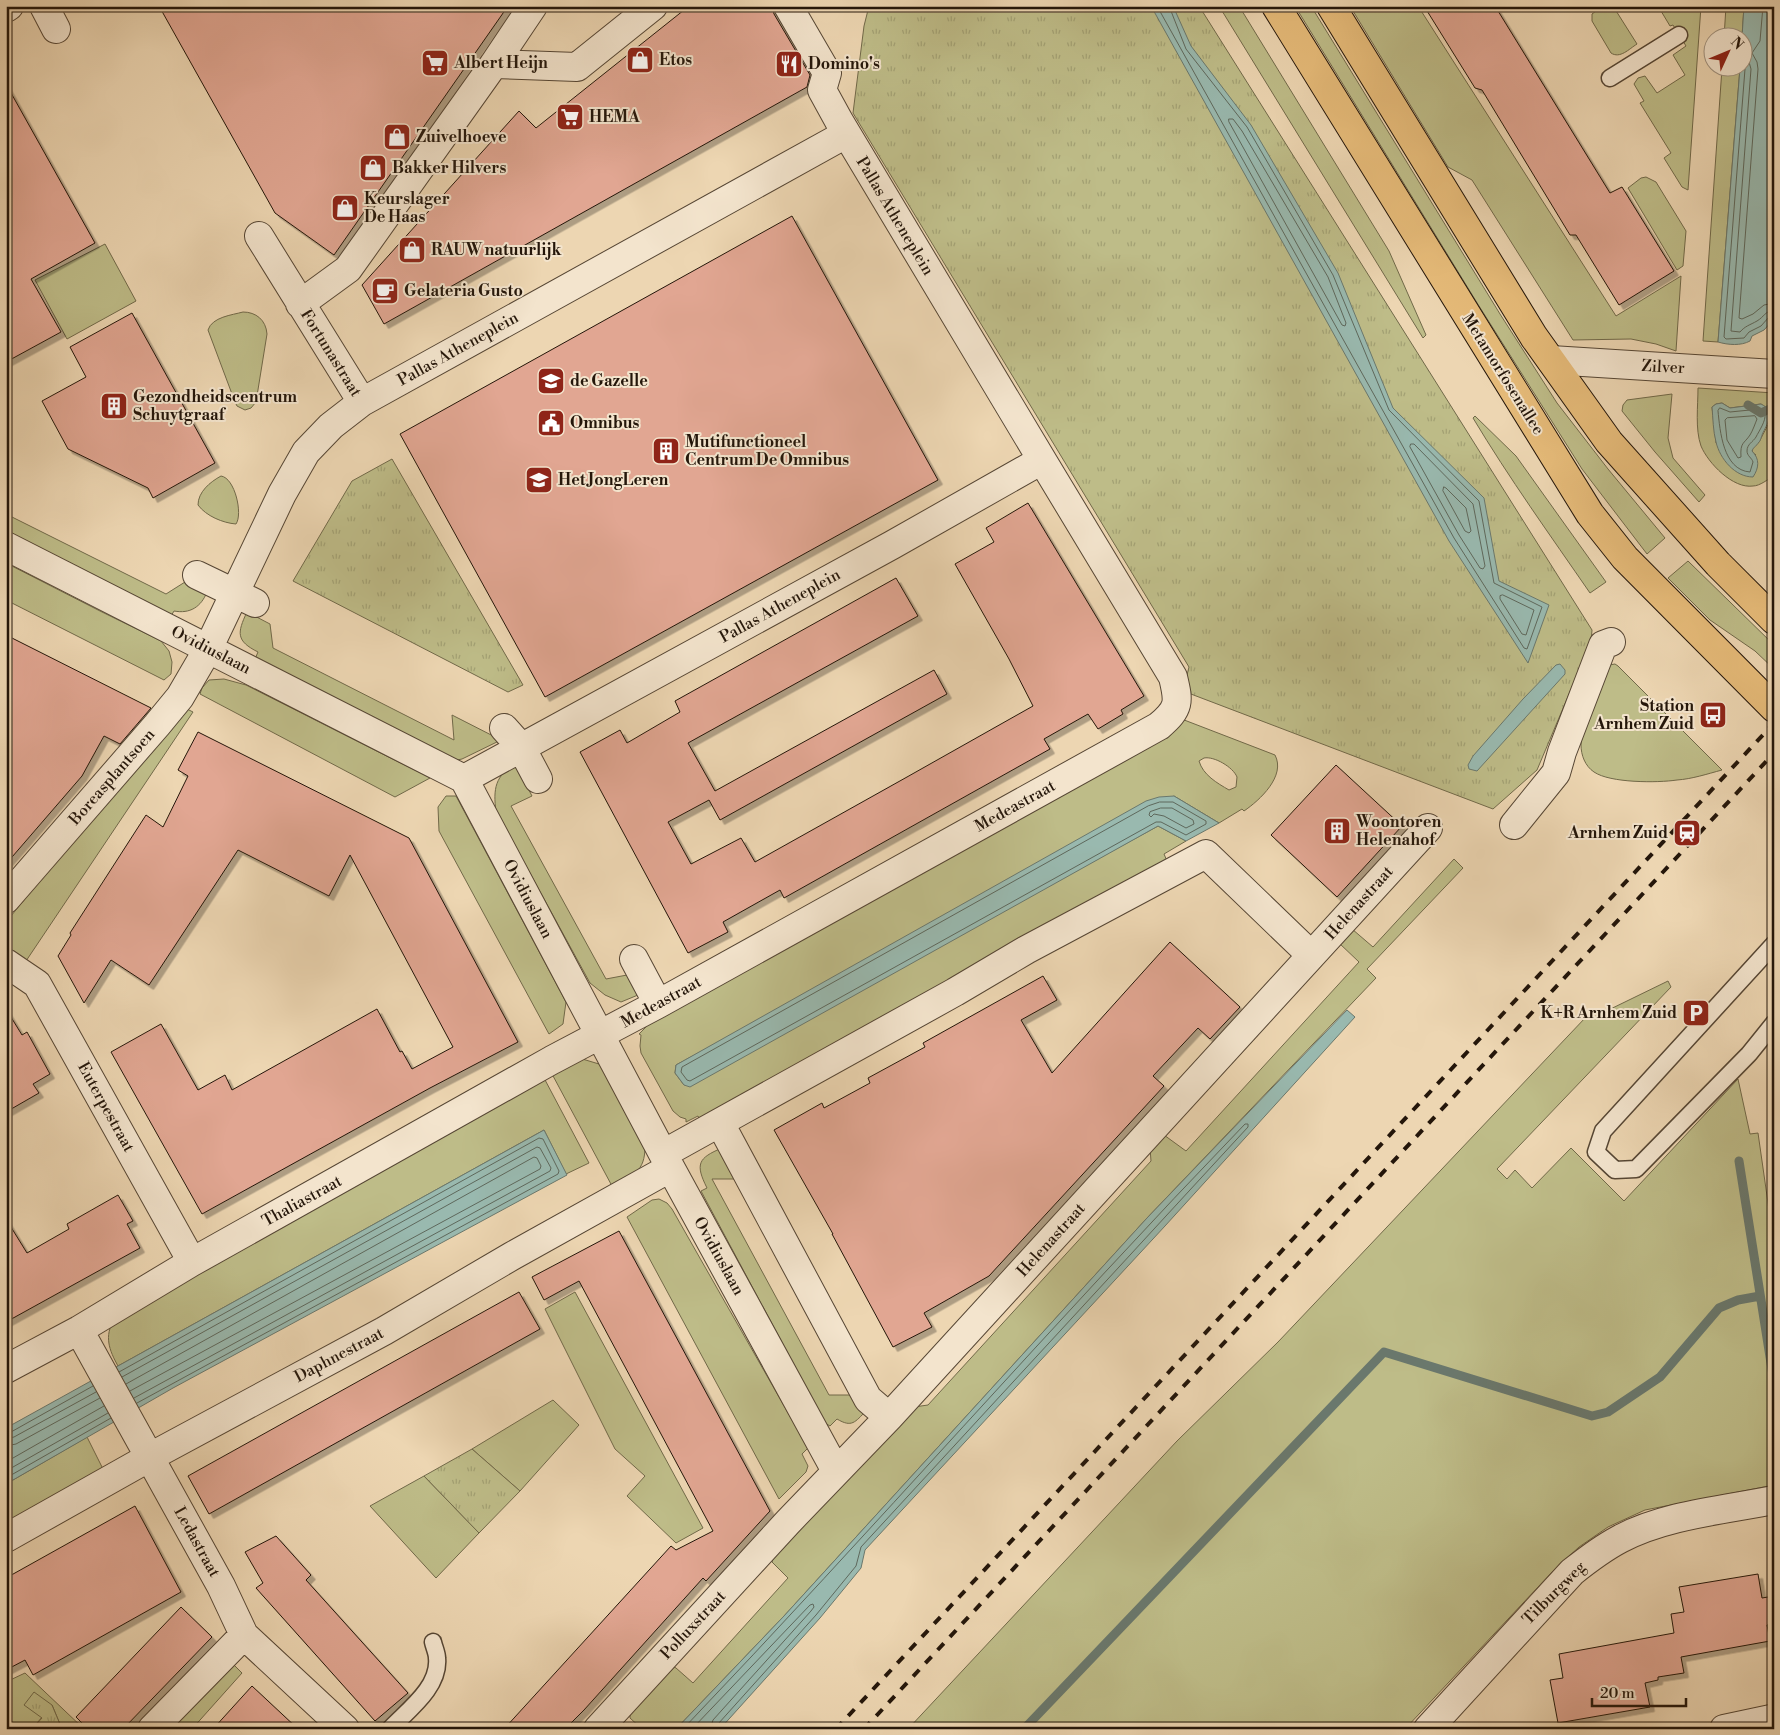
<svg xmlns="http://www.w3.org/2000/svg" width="1780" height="1735" font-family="'Libre Bodoni',serif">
	<defs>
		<pattern id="park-tufts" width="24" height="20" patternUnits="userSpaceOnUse" patternTransform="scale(1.25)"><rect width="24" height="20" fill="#bebc88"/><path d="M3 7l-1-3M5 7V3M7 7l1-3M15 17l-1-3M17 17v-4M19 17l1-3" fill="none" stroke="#a3a174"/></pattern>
		<filter id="shadow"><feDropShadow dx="4.5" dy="4.5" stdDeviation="0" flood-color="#0004"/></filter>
	</defs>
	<rect width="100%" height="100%" fill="#edd6b2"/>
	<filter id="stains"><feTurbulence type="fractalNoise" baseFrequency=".004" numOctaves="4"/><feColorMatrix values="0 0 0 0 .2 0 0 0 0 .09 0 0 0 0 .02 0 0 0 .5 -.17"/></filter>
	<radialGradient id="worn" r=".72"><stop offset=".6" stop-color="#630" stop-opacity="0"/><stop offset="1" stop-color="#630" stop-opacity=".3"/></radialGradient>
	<path fill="#bebc88" stroke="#716949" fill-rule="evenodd" d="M1219,6H1239L1389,251L1426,335L1423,338Z
		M1295,6H1311L1500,314L1557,403L1608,469L1665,538L1647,554L1582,469L1479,306Z
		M1350,6H1418L1616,316L1681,276L1676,351L1656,344L1631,339L1573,340L1472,180L1448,167Z
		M1603,6H1613L1637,44C1629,49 1620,59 1611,53L1592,21V14Z
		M1658,6H1701L1688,190L1682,187L1664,158L1671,153L1640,103L1644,101L1634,84L1638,78L1645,76L1657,93L1685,75L1673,55L1686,46L1673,25L1670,26Z
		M1726,6H1744L1742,37L1724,38Z
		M1722,68H1740L1718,342L1703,341Z
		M1646,177L1656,182L1686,231L1683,266L1677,270L1628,188L1641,178Z
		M105,244L136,301L67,339L35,280Z
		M243,312C256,312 266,320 267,334L256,402L251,408L245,410L237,406L235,402L208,330C212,317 232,315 243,312Z
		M1698,388L1774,393V476C1768,479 1760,486 1753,486C1733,489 1708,463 1701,446C1695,429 1698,406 1698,388ZM1722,403L1730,408L1761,404L1767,408L1771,419L1759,442L1753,447L1752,452L1756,455L1716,443L1712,407L1716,404Z
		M1672,394L1668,438L1673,458L1705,495L1699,502L1655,452L1622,411L1623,405L1627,400Z
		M1475,416L1516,456L1606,582L1590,593C1550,535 1509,478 1473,418Z
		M221,476C235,478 243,514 236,524C223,523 206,516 198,505C198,492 210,482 221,476Z
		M6,514L166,594L185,582L207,592C201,607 190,614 174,611L171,616L6,533Z
		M1688,561L1774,645V669L1755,651L1710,620L1668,578Z
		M6,563L100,611L161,641L169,651L172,662L171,674L164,680L6,600Z
		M247,612L270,624L273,648L454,740L452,715L501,740L462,759L457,760L452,758L255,659L258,652C236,641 237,633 247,612Z
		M1615,664L1618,666L1722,770C1707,774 1692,779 1677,780C1657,783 1610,783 1594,772C1585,766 1581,755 1581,745C1582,725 1601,685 1609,665Z
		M224,679L246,685L430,778L395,797L200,694L202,688L209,680Z
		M183,707L193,712L24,964L6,953V922Z
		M1179,718L1275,755C1286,776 1260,800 1244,811L1242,809L1219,823L1174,796L676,1065L675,1073L684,1085L1158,826L1186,841L1164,854L1167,861L701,1123L698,1116L686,1122V1119L680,1117L673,1111L641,1053L640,1046L641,1035L639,1034L648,1025L645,1020ZM1204,758C1214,756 1233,767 1237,777L1236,787L1229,790C1217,783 1203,775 1199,761Z
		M516,765L532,796L511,806L606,979L627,975L638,995L621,1002L605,995L590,983L496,811C493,790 495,774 516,765Z
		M446,796H456L566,1002L563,1024L549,1034L439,831L438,807Z
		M1454,859L1463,868L1367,969L1376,978L1147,1218L784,1616L676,1729H642L630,1718V1714L674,1667L676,1668L693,1683L788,1578L772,1562L773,1559L914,1407L928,1405L1151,1161L1150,1148L1164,1135L1186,1151L1359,962L1339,943L1352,929L1373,947Z
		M1668,981L1671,987L1497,1169L1507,1179L1515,1170L1532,1188L1571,1148L1624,1201L1738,1079L1750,1134L1758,1133L1774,1245V1485L1645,1510L1608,1527L1579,1547L1553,1571L1405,1729H908L1177,1441L1278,1342L1586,1017L1590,1019Z
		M579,1058L599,1064L605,1070L645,1146C645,1173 633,1174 612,1186L552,1074Z
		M544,1078L589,1163L566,1174L544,1130L118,1366C109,1350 104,1336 114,1320Z
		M722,1148L738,1179H712L829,1395H852L866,1411C855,1422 852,1428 837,1419L830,1426L825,1423L701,1191L707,1188C695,1164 698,1158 722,1148Z
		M659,1199L667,1203L672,1209L808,1448L802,1454L808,1466L806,1472L779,1499L627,1217L652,1200Z
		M575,1292L703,1528L676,1543L627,1496L645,1476L615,1449L545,1309Z
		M553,1400L579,1425L520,1491L472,1449Z
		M87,1437L104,1471L6,1526V1484Z
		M424,1476L479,1533L436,1578L370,1506Z
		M230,1661L242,1673L192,1729H164Z
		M25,1673L84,1729H62L52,1705L32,1729H6V1727L12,1721L6,1715V1682Z"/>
	<path fill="url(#park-tufts)" stroke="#716949" d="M869,6H1199L1592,630L1591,642L1537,770L1493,809L1183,691L1189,667L853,113L864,26Z
		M392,459L523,685L508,692L293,581L352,481Z
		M472,1449L520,1491L479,1533L424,1476Z
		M34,1692L52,1705L62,1729H32L42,1718L24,1705Z"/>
	<path fill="#99b9af" stroke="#6a786d" d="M1151,6H1173L1191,46L1251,125L1338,273L1393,408L1484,498L1499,581L1549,605L1528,663L1449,541Z
		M1744,6H1774V319L1764,330L1752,336L1750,341C1741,346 1728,345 1718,342L1740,68H1742V37Z
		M1722,403L1730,408L1761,404C1777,412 1767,423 1762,435C1762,435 1760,442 1759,442C1756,447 1754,446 1752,451C1760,459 1759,468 1753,477C1735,477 1720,459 1716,442C1713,431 1713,418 1712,407L1716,404Z
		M1560,664L1565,670V674L1477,771L1469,769L1468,765L1473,756L1523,699L1556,665Z
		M1174,796L1219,823L1186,841L1158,826L690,1087L684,1085L675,1073L676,1065L1146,801L1159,797Z
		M1347,1010L1355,1017L1165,1226L865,1550L861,1568L820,1618L720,1729H676L784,1616L1147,1218Z
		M544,1130L567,1175L173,1388L6,1484V1428Z"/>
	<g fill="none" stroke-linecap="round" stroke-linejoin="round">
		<path stroke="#5e685c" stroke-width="1" d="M1157,6L1454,538L1524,648L1527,649L1542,607L1494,583L1479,501L1389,410L1333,275L1247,127L1186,49L1169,6
			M1763,6L1760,41L1752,53L1757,62L1758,69L1739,318L1742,319L1753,314L1764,305L1774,303
			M1742,57L1749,62L1751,69L1731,331L1740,332C1745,326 1750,325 1757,321C1764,317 1765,311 1774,310
			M1742,64L1745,69L1724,337L1726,339L1744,338L1749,332L1761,326L1769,317H1774
			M1229,119H1233L1242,131L1328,277L1346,323L1345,326L1342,325L1229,122Z
			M1720,408L1730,412L1760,409L1765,414C1766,421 1759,431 1756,437C1753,442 1747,444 1747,451C1747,456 1752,458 1753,462L1750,472C1723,470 1720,431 1718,411Z
			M1755,416L1757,419C1755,424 1753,430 1750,435C1744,444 1740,442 1741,457L1738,458L1727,440L1725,420L1727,418Z
			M1411,444H1414L1473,504L1485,566L1483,569L1480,568L1459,535L1410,447Z
			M1444,487L1446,488L1466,508L1471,531L1469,533L1465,531L1443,491Z
			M1503,595L1534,610L1526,635L1522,634L1500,599V596Z
			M1160,802H1173L1206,821V824L1186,835L1161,822H1156L690,1081L687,1080L681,1072L682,1067L1148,806Z
			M1161,808H1172L1193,820L1194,824L1186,828L1164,816L1154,814L1151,817L1149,815L1150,812Z
			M119,1372L539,1138L543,1139L559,1171L558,1174L137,1403
			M122,1377L537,1147L540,1148L551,1168L550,1171L134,1398
			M126,1384L534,1157L537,1158L541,1166L540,1169L130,1391
			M6,1432H11L93,1386
			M6,1439L14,1437L96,1392
			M6,1446L16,1444L100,1398
			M6,1462L104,1406
			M6,1471L108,1413
			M6,1478L111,1418
			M683,1729C873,1530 1054,1322 1245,1124H1248V1127L861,1547L856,1566L816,1615L718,1724L716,1729
			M692,1729L810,1605L813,1604L814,1607L811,1611L713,1720L710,1729"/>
		<path stroke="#6a786d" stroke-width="9" d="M1748,405L1761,413L1774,407
			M1739,1161L1774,1382
			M1024,1729L1384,1352L1592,1416L1608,1412L1660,1377L1719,1308L1738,1300L1760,1296"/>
	</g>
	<path fill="#e1a692" stroke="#24160a" filter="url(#shadow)" d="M159,6H508L334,255L275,213Z
		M689,6H772L774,14L810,75L807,87L384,324L362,285L519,111L536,128Z
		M1424,6H1495L1610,193L1622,187L1674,271L1619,305L1576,235H1570L1482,90L1475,88Z
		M6,84L95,243L31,279L61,332L6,362Z
		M792,216L938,480L545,697L400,434Z
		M132,313L215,463L153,498L148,488L68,449L42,401L86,377L70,347Z
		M1028,503L1144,696L1121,710L1123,714L1098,729L1088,714L1044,739L1050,749L784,898L780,890L723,922L728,932L688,953L580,752L620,730L627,743L680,712L675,701L896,578L918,616L688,743L715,791L934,670L947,694L720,820L709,800L668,822L691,864L741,838L755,862L907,777L1033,706L1009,659L955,564L994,542L986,528Z
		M6,635L151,708L120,744L104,736L82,776L6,864Z
		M198,732L409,838L518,1042L430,1088L202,1214L111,1052L161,1024L198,1090L225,1075L232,1090L377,1009L400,1052L402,1051L412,1069L453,1047L350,855L329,896L238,850L149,985L111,960L84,1003L58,956L71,935L70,933L146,815L163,827L188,776L178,770Z
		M1336,765L1402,826L1337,897L1271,835Z
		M1170,942L1240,1007L1210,1039L1198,1028L1153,1076L1164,1086L989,1276L924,1313L932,1327L893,1347L832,1234H833L774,1130L822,1103L824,1108L870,1083L868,1078L925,1047L923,1043L1043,976L1057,1000L1021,1020L1052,1073Z
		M6,1009L22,1035L27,1032L50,1074L33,1084L39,1093L6,1112Z
		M118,1195L133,1221L127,1224L140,1248L6,1322V1219L27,1253L69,1229L67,1224Z
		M619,1231L770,1511L706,1581L703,1578L584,1710L565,1729H504L671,1546L676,1550L713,1531L579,1281L544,1300L532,1277Z
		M519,1292L540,1329L209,1514L188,1476Z
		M135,1506L181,1592L33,1675L25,1660L6,1670V1578Z
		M276,1536L311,1575L306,1580L408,1693L375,1721L256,1588L263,1583L245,1552Z
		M1758,1574L1762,1598L1774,1596V1624L1767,1625L1770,1641L1681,1657L1684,1673L1658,1677V1680L1645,1683L1650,1707L1558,1723L1550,1680L1563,1678L1559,1654L1674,1633L1671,1614L1684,1612L1679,1587Z
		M181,1607L212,1637L123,1729H88L76,1717Z
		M252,1686L298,1729H213Z"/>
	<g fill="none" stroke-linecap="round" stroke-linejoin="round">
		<g stroke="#564634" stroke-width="19">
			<path id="lane" d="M1610,78L1679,35
				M1774,944L1603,1131L1596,1152L1615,1170L1636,1169L1749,1054L1774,1023
				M390,1729C408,1710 440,1687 437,1658C437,1653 434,1647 433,1642"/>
		</g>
		<g stroke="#564634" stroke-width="30">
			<path id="street" d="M44,6L56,29
				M6,8L9,6
				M494,64L577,67L653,6
				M259,236L362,402
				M300,304L348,269L494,64L533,6
				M1551,360L1774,374
				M6,546L464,779L663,1154L836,1471
				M197,575L255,603
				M504,728L521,747L538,779
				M464,779L892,545L1042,460L839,121L822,90L827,73L788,6
				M1514,825L1556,773L1562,752L1603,645L1611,642
				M6,899L157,725L180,697L208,649L282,494L306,452L331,426L362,402L846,134
				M634,959L658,1004
				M6,963L37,984L192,1262
				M720,1123L868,1399L889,1417
				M663,1154L955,992L1026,950L1206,854L1311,955
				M79,1330L221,1586L244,1635L345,1729
				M6,1369L79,1330L192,1262L552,1060L658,1004L1159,726C1180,708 1179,702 1173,677L1042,460
				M6,1538L150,1457L384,1331L512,1256L670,1168
				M152,1729L244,1635
				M598,1729L788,1522L889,1417L1428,828
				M1428,1729L1572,1572C1587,1560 1603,1548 1620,1539C1665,1515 1724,1510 1774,1500
				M1724,1729L1771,1719L1774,1721"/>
		</g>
		<g stroke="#24160a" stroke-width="30">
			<path id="primary" d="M1276,6L1590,514L1625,558L1774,708
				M1331,6L1534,337L1609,442L1718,564L1774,620"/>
		</g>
		<use href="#lane" stroke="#f3e4cd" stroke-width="16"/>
		<use href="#street" stroke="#f3e4cd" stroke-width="28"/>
		<use href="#primary" stroke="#e6bb79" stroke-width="28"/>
		<path stroke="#24160a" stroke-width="4" stroke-dasharray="9 9" stroke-linecap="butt" d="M836,1729L1774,723
			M864,1729L1774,753"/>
	</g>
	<defs>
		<g id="shop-square" transform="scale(1.4375)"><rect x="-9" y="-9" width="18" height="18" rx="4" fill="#8f2418" stroke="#f3e4cd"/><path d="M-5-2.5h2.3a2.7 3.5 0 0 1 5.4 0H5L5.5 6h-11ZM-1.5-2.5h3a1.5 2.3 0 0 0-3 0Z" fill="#fff"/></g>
		<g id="supermarket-square" transform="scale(1.4375)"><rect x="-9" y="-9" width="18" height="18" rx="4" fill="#8f2418" stroke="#f3e4cd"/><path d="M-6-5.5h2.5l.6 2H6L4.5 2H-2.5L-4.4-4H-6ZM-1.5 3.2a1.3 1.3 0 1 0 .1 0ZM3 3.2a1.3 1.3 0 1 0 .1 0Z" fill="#fff"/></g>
		<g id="restaurant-square" transform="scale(1.4375)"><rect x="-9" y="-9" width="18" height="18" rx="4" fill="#8f2418" stroke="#f3e4cd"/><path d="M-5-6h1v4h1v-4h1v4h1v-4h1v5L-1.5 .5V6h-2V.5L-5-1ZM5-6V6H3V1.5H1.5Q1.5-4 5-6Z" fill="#fff"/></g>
		<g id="cafe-square" transform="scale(1.4375)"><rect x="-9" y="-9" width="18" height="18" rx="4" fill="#8f2418" stroke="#f3e4cd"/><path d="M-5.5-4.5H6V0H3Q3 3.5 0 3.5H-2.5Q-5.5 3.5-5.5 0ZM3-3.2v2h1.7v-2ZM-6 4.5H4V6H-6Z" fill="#fff"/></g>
		<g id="school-square" transform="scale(1.4375)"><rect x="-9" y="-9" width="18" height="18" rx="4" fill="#8f2418" stroke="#f3e4cd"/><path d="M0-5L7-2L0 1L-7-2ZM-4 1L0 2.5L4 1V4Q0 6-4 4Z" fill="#fff"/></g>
		<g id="building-square" transform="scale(1.4375)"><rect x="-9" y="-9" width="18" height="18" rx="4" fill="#8f2418" stroke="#f3e4cd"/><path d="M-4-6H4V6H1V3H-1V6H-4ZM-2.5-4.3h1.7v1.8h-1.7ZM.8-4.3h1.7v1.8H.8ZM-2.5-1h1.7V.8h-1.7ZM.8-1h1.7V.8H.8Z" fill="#fff"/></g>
		<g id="civic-square" transform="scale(1.4375)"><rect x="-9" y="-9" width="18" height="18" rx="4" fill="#8f2418" stroke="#f3e4cd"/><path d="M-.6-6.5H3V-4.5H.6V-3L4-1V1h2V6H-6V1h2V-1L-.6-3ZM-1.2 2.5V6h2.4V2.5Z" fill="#fff"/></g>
		<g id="bus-square" transform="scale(1.4375)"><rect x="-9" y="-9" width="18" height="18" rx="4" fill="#8f2418" stroke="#f3e4cd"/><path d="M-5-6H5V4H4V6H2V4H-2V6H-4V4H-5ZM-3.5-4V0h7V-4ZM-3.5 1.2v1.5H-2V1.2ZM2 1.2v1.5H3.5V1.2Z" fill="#fff"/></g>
		<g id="station-square" transform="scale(1.4375)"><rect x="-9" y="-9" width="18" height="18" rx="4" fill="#8f2418" stroke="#f3e4cd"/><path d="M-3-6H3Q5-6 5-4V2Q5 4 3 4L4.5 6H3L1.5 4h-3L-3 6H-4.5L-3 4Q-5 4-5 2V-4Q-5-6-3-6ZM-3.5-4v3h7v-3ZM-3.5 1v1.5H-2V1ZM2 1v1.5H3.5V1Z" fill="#fff"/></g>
		<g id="parking-square" transform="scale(1.4375)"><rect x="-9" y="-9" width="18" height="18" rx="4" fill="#8f2418" stroke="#f3e4cd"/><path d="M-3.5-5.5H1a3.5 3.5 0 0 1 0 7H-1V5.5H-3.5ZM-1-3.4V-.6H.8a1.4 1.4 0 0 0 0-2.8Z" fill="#fff"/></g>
	</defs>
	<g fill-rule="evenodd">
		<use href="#shop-square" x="640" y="60"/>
		<use href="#supermarket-square" x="435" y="63"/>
		<use href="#restaurant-square" x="789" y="64"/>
		<use href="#supermarket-square" x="570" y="117"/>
		<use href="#shop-square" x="397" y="137"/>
		<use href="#shop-square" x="373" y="168"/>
		<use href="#shop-square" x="345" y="208"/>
		<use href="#shop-square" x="412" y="250"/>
		<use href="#cafe-square" x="385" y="291"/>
		<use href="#school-square" x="551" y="381"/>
		<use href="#building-square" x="114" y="406"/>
		<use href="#civic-square" x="551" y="423"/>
		<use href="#building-square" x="666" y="451"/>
		<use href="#school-square" x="539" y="480"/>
		<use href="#bus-square" x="1713" y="715"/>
		<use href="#building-square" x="1337" y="831"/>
		<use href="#station-square" x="1687" y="833"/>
		<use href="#parking-square" x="1696" y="1013"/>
	</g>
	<g text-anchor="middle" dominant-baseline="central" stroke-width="4" stroke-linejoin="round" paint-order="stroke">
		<g font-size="16" font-weight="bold" fill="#24160a" stroke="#f3e4cd" text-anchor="start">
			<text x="659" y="60">Etos</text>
			<text x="454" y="63">Albert Heijn</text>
			<text x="808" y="64">Domino's</text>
			<text x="589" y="117">HEMA</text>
			<text x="416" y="137">Zuivelhoeve</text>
			<text x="392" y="168">Bakker Hilvers</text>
			<text x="364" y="199">Keurslager<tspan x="364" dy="18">De Haas</tspan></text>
			<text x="431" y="250">RAUW natuurlijk</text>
			<text x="404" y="291">Gelateria Gusto</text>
			<text x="570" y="381">de Gazelle</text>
			<text x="133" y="397">Gezondheidscentrum<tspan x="133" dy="18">Schuytgraaf</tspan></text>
			<text x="570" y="423">Omnibus</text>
			<text x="685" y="442">Mutifunctioneel<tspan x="685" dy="18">Centrum De Omnibus</tspan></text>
			<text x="558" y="480">Het JongLeren</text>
			<text x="1694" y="706" text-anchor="end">Station<tspan x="1694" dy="18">Arnhem Zuid</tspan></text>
			<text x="1356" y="822">Woontoren<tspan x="1356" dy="18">Helenahof</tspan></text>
			<text x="1668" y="833" text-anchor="end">Arnhem Zuid</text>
			<text x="1677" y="1013" text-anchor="end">K+R Arnhem Zuid</text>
		</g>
		<g font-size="16" fill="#24160a" stroke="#f3e4cd">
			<text transform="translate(895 216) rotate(59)">Pallas Atheneplein</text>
			<text transform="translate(458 349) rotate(-29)">Pallas Atheneplein</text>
			<text transform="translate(331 353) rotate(58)">Fortunastraat</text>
			<text transform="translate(1663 367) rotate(3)">Zilver</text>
			<text transform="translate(1503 374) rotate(58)">Metamorfosenallee</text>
			<text transform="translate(780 606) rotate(-29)">Pallas Atheneplein</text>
			<text transform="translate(211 650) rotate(27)">Ovidiuslaan</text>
			<text transform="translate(112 777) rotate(-49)">Boreasplantsoen</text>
			<text transform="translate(1015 806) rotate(-29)">Medeastraat</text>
			<text transform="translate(528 899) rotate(62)">Ovidiuslaan</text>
			<text transform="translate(1359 903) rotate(-48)">Helenastraat</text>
			<text transform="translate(661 1002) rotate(-29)">Medeastraat</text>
			<text transform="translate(106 1107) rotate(61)">Euterpestraat</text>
			<text transform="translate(302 1201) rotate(-29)">Thaliastraat</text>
			<text transform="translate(1051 1240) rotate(-48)">Helenastraat</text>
			<text transform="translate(719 1256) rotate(61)">Ovidiuslaan</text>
			<text transform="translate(339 1355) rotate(-28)">Daphnestraat</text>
			<text transform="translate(197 1542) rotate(61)">Ledastraat</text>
			<text transform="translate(1554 1593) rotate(-45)">Tilburgweg</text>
			<text transform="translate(693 1625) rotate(-47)">Polluxstraat</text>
		</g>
	</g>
	<rect width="1780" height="1735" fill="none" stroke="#edd6b2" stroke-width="25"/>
	<rect x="8" y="8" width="1765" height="1720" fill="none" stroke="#24160a" stroke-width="2.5"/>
	<rect x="12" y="12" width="1755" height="1710" fill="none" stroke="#24160a"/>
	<g transform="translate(1728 52) rotate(46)"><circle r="24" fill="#f3e4cd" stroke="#a0927f"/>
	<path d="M0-4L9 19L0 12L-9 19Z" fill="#8f2418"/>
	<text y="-8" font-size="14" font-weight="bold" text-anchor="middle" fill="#24160a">N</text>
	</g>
	<path d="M1592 1698v8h94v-8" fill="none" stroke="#24160a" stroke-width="2.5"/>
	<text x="1600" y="1698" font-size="15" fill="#24160a" stroke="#f3e4cd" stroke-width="4" paint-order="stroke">20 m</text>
	<rect width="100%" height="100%" filter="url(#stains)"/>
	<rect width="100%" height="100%" fill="url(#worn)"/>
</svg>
